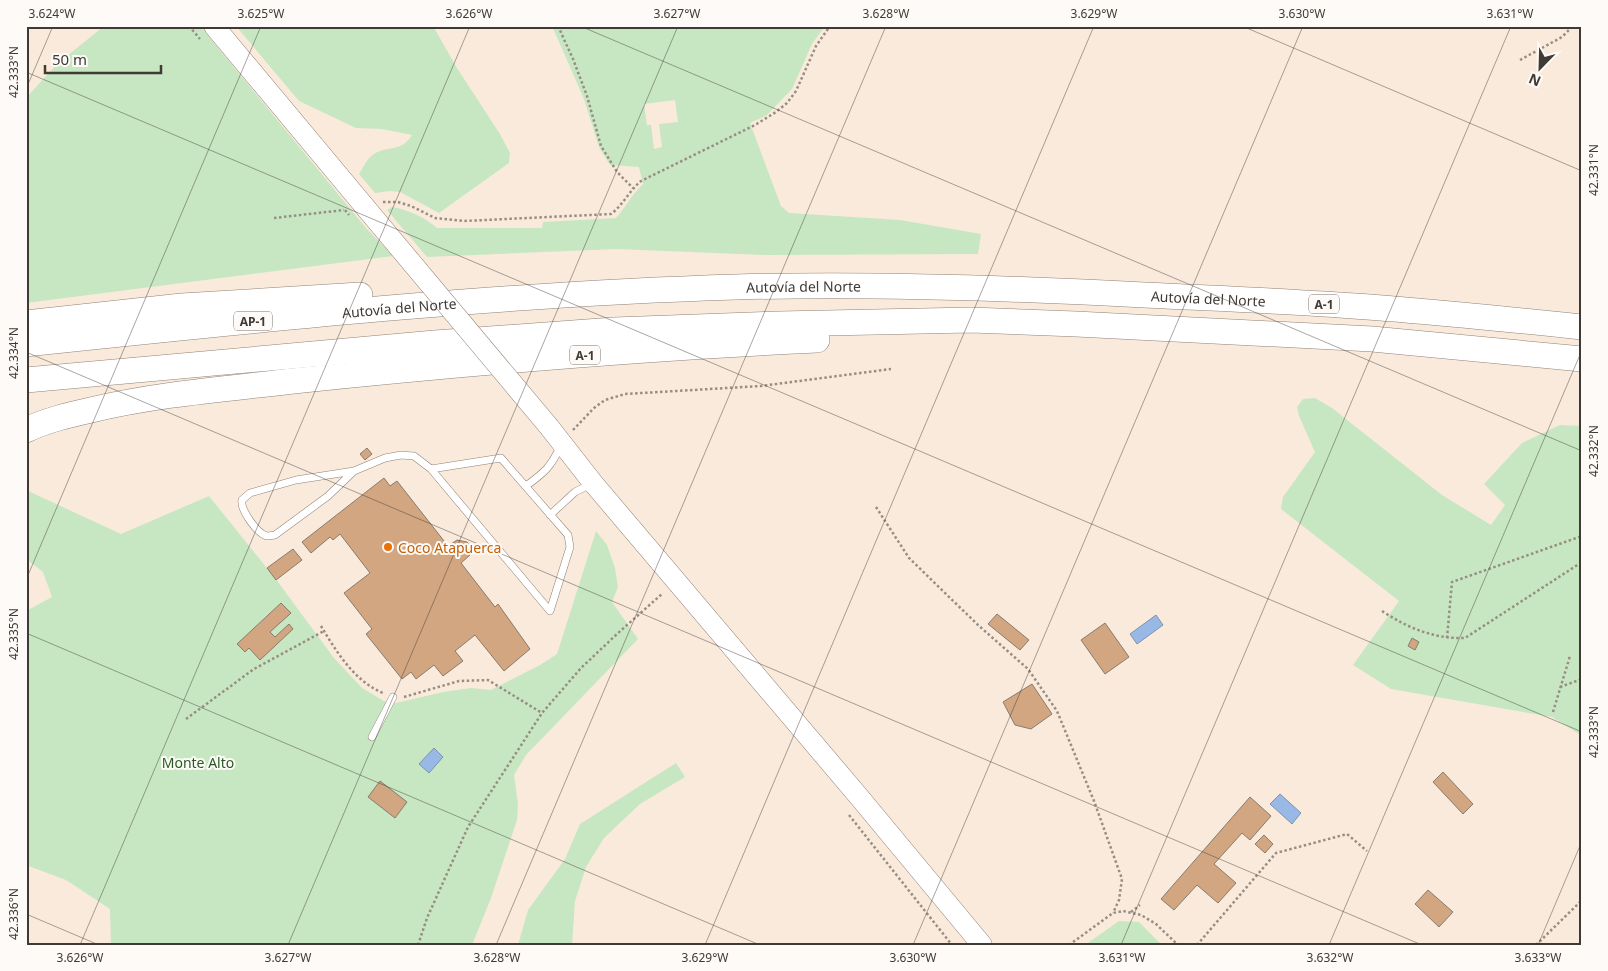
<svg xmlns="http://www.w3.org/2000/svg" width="1608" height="971" font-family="'Noto Sans',sans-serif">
	<rect width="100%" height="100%" fill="#faeadc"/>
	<path fill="#c7e7c2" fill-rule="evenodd" d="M104,26H200L366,228L393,256L26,303V98L56,65Z
		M236,26H433L457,68L500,134L510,153L509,163L439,213L400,192L390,191L375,193L359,174C363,168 367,158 374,154C388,145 401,153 412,135L382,129L356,128L299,101Z
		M552,26H825L812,44L792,89L767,115L750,123L781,206L789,213L900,220L981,234L978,254L766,255L616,249L427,257L387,210L392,207C409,210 424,217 437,228H542L543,222L616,218C626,207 632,194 643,184L639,167L610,165L599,147L584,99ZM675,100L678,122L659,124L662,147L654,149L651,125H647L644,104Z
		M1315,398L1332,408L1442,495L1491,525L1505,505L1484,484L1522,443L1560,425L1582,426V736L1552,717L1391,689L1353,665L1399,601L1281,509L1283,497L1315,452L1299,416L1297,407L1303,399Z
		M26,490L121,534L209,496L278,582L334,658L362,688L384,701L396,703L443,692L471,688L491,690L540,665L557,654L596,531L607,545L615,568L618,587L612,602L638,639L526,755L514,775L518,804L517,820L491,898L472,945H111L110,909L66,880L26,865V611L52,597L43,572L26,559Z
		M676,763L685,777L640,804L604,838L586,867L575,901L572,945H518L528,910L565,859L580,824Z
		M1119,921L1139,922L1162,945H1085Z"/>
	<path fill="#98b9e5" stroke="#7e93b0" d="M1156,615L1163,625L1137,644L1130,634Z
		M434,748L443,757L429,773L419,764Z
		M1280,794L1301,813L1292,824L1270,804Z"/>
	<path fill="#d1a680" stroke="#897b6e" d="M367,448L372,454L365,460L360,454Z
		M384,478L390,486L397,481L448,546L457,540L467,542L470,546V555L461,563L495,607L498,604L530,649L504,671L475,635L455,651L463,661L443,676L434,665L416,679L411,672L402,679L366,634L372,629L344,593L370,573L340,534L333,540L330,537L311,553L302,542Z
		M293,549L302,560L276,580L267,568Z
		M281,603L291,613L270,632L275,637L289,624L293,629L260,660L249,648L245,652L237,644Z
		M997,614L1029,640L1020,650L988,624Z
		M1105,623L1129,657L1105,674L1081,640Z
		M1412,638L1419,642L1415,650L1408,646Z
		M1032,684L1052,714L1031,729L1015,725L1003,702Z
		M1443,772L1473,804L1463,814L1433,782Z
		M380,781L407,802L395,818L368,797Z
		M1250,797L1271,816L1250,840L1242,833L1214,864L1236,883L1218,903L1197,885L1174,910L1161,899Z
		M1264,835L1273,844L1265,853L1255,844Z
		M1428,890L1453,912L1439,927L1415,904Z"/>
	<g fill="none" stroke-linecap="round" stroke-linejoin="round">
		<g stroke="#908275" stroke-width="8">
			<path id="lane" d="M501,458L568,535L570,547L550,611L431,469Z
				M354,471L328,496L275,535C275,535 268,536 267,536C257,534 240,509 242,500L250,493L296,480L354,471L385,458L401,455L414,456L431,469
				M526,486C545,472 551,467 561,445
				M550,515L575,492L591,484
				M372,737L393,697"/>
		</g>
		<g stroke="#908275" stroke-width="21">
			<path id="secondary" d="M214,26L365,207
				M550,428L593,483L860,798L982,945"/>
		</g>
		<g stroke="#908275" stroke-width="26">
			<g id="highway">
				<path d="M26,323L182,306L360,295"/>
				<path id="s1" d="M26,344C263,319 499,294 737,287C873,283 1009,288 1144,295C1204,298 1264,300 1324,304C1410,309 1496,318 1582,327"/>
				<path d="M26,380L435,343L614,330L779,324L971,320L1076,324L1372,339L1582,359"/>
				<path d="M26,430C47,420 69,415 91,410C158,394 226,389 293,381C467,363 642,348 817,340"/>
			</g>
		</g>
		<path stroke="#978d83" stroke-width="2.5" stroke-dasharray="2.5 2.5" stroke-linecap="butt" d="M189,26L200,39
			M558,26L573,59L587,96L601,146L617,172L633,188
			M1520,60L1562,37L1573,26
			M383,202H398L411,206L435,218L464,221L611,214C623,205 629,191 641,181L755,125L776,112L787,103L796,91L816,46L830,26
			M274,218L344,210
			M573,430L594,408L605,400L625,394L761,386L891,369
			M876,507L909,558L978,625L1028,669L1057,711L1094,801L1122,879L1119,900L1113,913
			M1382,611C1408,628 1434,639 1465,638L1582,562
			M321,626C336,651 354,681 383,693
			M1447,638L1452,582L1582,536
			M1560,687L1582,679
			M404,697L459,681L488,680L542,713
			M1553,712L1570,656
			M186,719L254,669L324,631
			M849,815L952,945
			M1131,912L1140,905
			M418,945L427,918L468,827L542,713L581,668L617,634L663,593
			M1069,945L1113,913L1123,911L1141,915L1156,924L1178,945
			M1197,945L1276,853L1347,834L1367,851
			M1536,945L1582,900"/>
		<use href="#lane" stroke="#fff" stroke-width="7"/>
		<use href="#secondary" stroke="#fff" stroke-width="20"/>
		<use href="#highway" stroke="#fff" stroke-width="25"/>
		<g stroke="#908275" stroke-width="21" stroke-linecap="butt">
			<path id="secondary-bridge" d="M365,207L550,428"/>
		</g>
		<path stroke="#978d83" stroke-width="2.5" stroke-dasharray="2.5 2.5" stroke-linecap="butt" d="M345,210L349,215"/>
		<use href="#secondary-bridge" stroke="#fff" stroke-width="20"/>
	</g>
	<path fill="none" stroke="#403a35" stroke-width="1" stroke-opacity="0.45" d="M580,26L1582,451M1242,26L1582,171M26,72L1582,732M26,89L53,26M26,352L1422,945M26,580L261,26M26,633L760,945M26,914L99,945M80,945L470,26M288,945L678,26M496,945L886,26M705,945L1094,26M913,945L1303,26M1121,945L1511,26M1329,945L1582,350M1538,945L1582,841"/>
	<circle fill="#e8710a" stroke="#fdfaf7" stroke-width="2" cx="388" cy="547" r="5"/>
	<g text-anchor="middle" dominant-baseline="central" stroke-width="4" stroke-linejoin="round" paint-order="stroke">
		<g fill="#fdfaf7" stroke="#79746f" stroke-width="1">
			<rect x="1309" y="294.5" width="30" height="19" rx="4"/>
			<rect x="234" y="311.5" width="38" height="19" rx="4"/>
			<rect x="570" y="345.5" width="30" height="19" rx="4"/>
		</g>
		<g font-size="12" font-weight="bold" fill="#403a35">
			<text x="1324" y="304">A-1</text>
			<text x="253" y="321">AP-1</text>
			<text x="585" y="355">A-1</text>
		</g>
		<g font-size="14" fill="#403a35" stroke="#fdfaf7">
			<text stroke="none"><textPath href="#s1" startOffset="780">Autovía del Norte</textPath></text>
			<text stroke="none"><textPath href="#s1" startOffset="1185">Autovía del Norte</textPath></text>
			<text stroke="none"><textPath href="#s1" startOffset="375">Autovía del Norte</textPath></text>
		</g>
		<g font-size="14" fill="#c56008" stroke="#fdfaf7" text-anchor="start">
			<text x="398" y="547">Coco Atapuerca</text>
		</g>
		<g font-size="14" fill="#295b22" stroke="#fdfaf7">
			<text x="198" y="762">Monte Alto</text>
		</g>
	</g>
	<rect width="1608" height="971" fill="none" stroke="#fdfaf7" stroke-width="55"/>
	<g transform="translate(1540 68) rotate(203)" stroke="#fdfaf7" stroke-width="4" paint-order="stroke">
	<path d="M0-4L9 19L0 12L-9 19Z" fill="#403a35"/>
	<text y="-8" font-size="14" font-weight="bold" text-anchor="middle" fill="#403a35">N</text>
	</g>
	<path d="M45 65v8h116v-8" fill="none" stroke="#403a35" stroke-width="2.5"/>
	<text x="52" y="65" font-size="15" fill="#403a35" stroke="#fdfaf7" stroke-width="4" paint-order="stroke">50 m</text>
	<rect x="28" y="28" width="1552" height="916" fill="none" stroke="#403a35" stroke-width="2"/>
	<g font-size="12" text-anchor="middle" fill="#403a35">
		<text x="52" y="18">3.624°W</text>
		<text x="261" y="18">3.625°W</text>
		<text x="469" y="18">3.626°W</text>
		<text x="677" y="18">3.627°W</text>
		<text x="886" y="18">3.628°W</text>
		<text x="1094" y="18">3.629°W</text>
		<text x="1302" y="18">3.630°W</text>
		<text x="1510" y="18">3.631°W</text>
		<text transform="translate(14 72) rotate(-90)" y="4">42.333°N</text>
		<text transform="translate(1594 170) rotate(-90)" y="4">42.331°N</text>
		<text transform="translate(14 353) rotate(-90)" y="4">42.334°N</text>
		<text transform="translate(1594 451) rotate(-90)" y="4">42.332°N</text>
		<text transform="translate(14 634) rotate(-90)" y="4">42.335°N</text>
		<text transform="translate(1594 732) rotate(-90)" y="4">42.333°N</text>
		<text transform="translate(14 914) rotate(-90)" y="4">42.336°N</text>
		<text x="80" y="962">3.626°W</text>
		<text x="288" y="962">3.627°W</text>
		<text x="497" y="962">3.628°W</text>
		<text x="705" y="962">3.629°W</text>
		<text x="913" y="962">3.630°W</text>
		<text x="1122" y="962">3.631°W</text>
		<text x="1330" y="962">3.632°W</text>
		<text x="1538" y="962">3.633°W</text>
	</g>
</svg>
